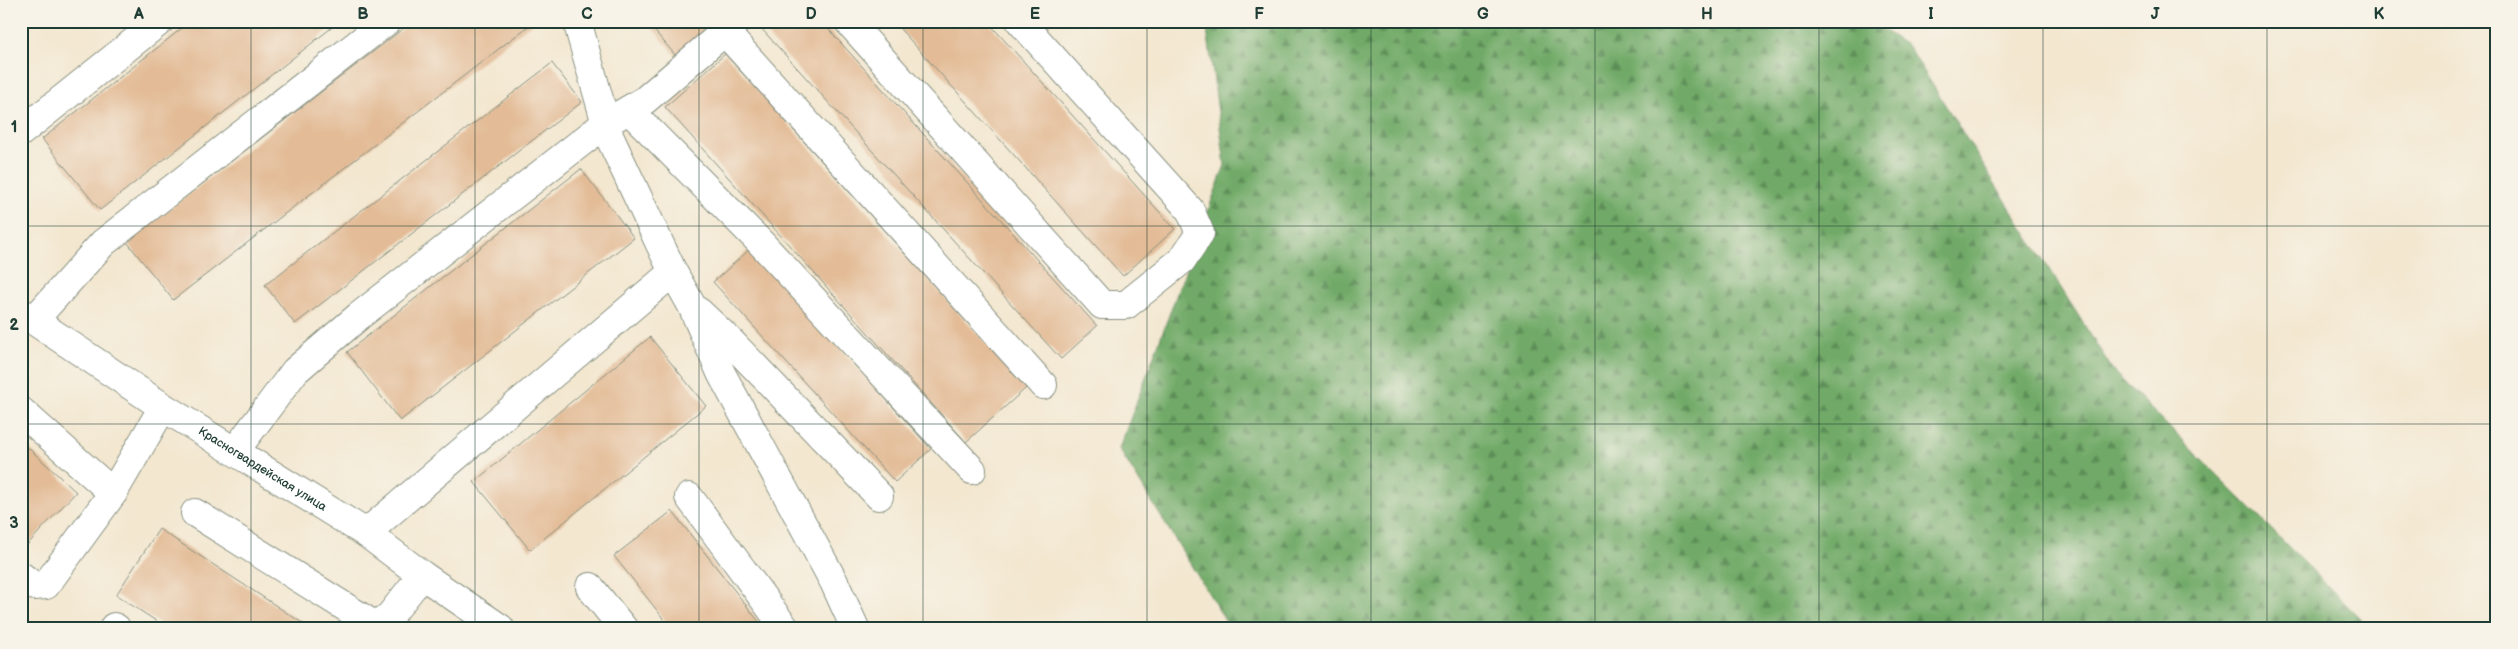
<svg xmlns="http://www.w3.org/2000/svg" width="2518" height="649" font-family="'Balsamiq Sans',sans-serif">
	<defs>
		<pattern id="forest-firs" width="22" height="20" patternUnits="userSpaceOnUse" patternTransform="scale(1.25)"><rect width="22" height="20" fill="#71aa68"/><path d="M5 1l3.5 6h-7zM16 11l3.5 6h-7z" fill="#5c8c56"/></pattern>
	</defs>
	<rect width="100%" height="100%" fill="#f7f3e8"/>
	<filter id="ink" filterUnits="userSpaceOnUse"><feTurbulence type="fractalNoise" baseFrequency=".02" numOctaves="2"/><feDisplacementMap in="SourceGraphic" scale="10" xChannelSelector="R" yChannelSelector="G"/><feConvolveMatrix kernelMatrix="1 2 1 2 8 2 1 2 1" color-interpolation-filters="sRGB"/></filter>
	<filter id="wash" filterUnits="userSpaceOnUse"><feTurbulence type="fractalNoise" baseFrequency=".0096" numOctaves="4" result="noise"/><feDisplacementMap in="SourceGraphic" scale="20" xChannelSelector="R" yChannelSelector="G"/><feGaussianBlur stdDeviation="1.12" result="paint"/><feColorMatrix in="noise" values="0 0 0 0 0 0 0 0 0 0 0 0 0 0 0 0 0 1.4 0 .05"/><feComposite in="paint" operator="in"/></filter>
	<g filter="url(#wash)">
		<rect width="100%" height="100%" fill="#f3e7d0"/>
		<path fill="url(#forest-firs)" stroke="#48744e" d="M1206,21H1869L1908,46L2114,372L2370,628H1230L1119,449L1225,165Z"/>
		<g id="blocks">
			<path fill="#e3bc97" d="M191,21H340L100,210L42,139Z
				M413,21H535L173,300L127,242Z
				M646,21H715L676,56Z
				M764,21H821L1097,326L1061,359L759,26Z
				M893,21H987L1175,229L1123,276Z
				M725,54L1026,388L966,442L665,107Z
				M552,63L582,102L295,324L265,285Z
				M581,169L634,238L400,421L347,352Z
				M750,249L931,449L895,482L713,282Z
				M650,337L706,406L530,550L474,482Z
				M21,441L76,492L27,545L21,539Z
				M672,511L764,628H671L614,556Z
				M159,529L310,628H167L116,595Z"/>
		</g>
	</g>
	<g filter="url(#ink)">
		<use href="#blocks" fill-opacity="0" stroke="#899282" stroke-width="1"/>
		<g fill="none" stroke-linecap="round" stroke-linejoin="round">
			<g stroke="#899282" stroke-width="30">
				<g id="minor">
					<path d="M577,21L610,138L673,272L692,306L721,373L834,582L855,628"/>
					<path d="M848,21L1102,305H1126L1182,260L1200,233L1190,210L1020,21"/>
					<path d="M725,32L1043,385"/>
					<path d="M629,110L760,242L972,470"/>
					<path d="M21,132L160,21"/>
					<path id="s1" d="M21,312L163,407L366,533L422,575L500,628"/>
					<path d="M699,312L732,343L879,496"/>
					<path d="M34,320L103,243L387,21"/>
					<path d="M21,411L113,493"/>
					<path d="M235,451L295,371L359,316L606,123L645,100L737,21"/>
					<path d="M689,497L785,628"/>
					<path d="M195,513L374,625L389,617L422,575"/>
					<path d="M366,533L673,272"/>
					<path d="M21,576L34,586L46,585L113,493L163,407"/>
					<path d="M590,587L623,628"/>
					<path d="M114,627L116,628"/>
				</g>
			</g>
			<use href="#minor" stroke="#fff" stroke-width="28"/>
		</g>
	</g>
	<path fill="none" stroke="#1f3d34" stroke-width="1" stroke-opacity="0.55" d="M251,21V628M475,21V628M699,21V628M923,21V628M1147,21V628M1371,21V628M1595,21V628M1819,21V628M2043,21V628M2267,21V628M21,226H2497M21,424H2497"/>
	<g text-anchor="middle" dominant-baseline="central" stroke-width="4.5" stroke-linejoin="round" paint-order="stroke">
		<g font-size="12" fill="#1f3d34" stroke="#f7f3e8">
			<text stroke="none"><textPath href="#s1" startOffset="288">Красногвардейская улица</textPath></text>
		</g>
	</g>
	<rect width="2518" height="649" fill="none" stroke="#f7f3e8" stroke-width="55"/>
	<rect x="28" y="28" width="2462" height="594" fill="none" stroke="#1f3d34" stroke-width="2"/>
	<g font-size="16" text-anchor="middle" font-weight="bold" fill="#1f3d34">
		<text x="139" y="19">A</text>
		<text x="363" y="19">B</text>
		<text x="587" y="19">C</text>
		<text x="811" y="19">D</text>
		<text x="1035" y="19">E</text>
		<text x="1259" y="19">F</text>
		<text x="1483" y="19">G</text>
		<text x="1707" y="19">H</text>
		<text x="1931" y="19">I</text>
		<text x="2155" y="19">J</text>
		<text x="2379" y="19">K</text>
		<text x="14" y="132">1</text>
		<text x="14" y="330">2</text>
		<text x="14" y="528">3</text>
	</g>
</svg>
